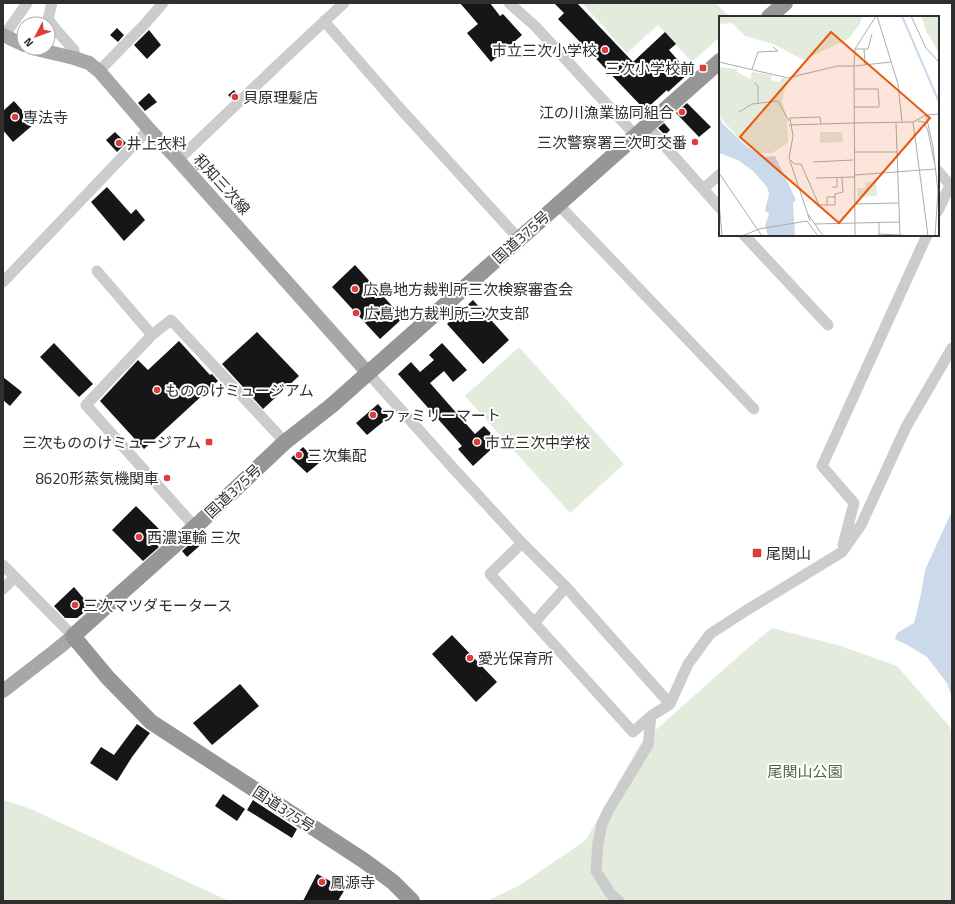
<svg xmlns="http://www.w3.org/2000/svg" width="955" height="904" font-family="'Titillium Web','Noto Sans JP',sans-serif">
	<rect width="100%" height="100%" fill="#fff"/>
	<path fill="#e3ebdd" d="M582,3H716L729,17H720V37L692,62L658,25L627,53Z
		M519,347L624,464L570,513L465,396Z
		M772,628L841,646L897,666L950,727L952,741V901H487L520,885L586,840L641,743L741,654Z
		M3,800L31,809L229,901H3Z"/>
	<path fill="#cadaea" d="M952,511V698L947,683L927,657L909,646L895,639L897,633L914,623L921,594L925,570Z"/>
	<path fill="#161616" d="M460,3H490L500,16L503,14L522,35L491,62L467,33L478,24Z
		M554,3H577L633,62L665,32L676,44L669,50L689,73L668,92L667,90L645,110L558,19L564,13Z
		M117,28L124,35L118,42L110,35Z
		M149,30L161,45L147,59L134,45Z
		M234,90L237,94L232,99L228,95Z
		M149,93L157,102L145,111L138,103Z
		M14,101L34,124L13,142L3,130V111Z
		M687,103L711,127L699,137L676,113Z
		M664,123L670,130L665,135L658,128Z
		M115,132L126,143L117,152L106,140Z
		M198,160L203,166L198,170L193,164Z
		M107,187L131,214L136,209L145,220L124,241L91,202Z
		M355,265L403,318L380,339L332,287Z
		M473,300L509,340L483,364L447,324Z
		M257,332L299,376L263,409L222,364Z
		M179,341L210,375L212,374L218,381L144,449L100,401L138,360L148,370Z
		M54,343L93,384L79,397L40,357Z
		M442,343L467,370L453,382L444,371L430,383L475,434L484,426L499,442L473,466L458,449L462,446L398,374L411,362L420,372L434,360L429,355Z
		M3,377L22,392L10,406L3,400Z
		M378,404L389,417L367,435L356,423Z
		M303,447L319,463L307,473L291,458Z
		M136,506L163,533L154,542L159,547L143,561L112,530Z
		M199,536L204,542L187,557L182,551Z
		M74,587L91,607L77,618H65L54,606Z
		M452,635L497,682L476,702L432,654Z
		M240,684L259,706L212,745L193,723Z
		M137,724L150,733L132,757L117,781L90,763L101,747L114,755Z
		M223,794L245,809L237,821L215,806Z
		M253,800L297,829L292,838L247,810Z
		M317,874L345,889L338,901H303Z"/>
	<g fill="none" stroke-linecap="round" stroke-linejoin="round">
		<path stroke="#ccc" stroke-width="11" d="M52,3L48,19L57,31L74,50V58
			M509,3L535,26L636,136
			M324,21L397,105L519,239
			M4,36L27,3
			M99,71L144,25L163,3
			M647,126L720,208
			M178,160L285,58L344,3
			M938,171L950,185L938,211
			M703,189L720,174
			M558,204L754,409
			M744,235L828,325
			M97,271L152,335
			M3,282L149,129
			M368,373L453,468L522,543L566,587L670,704
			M195,527L86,405L152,335L171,320L285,442
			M522,543L490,574L633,732L651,716L670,704L688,664L710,634L747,610L842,552L861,525L906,427L952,348
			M843,545L854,503L822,466L927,235
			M3,565L15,577L73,636
			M3,589L15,577
			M534,623L566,587
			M619,901L610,893L596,871L598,843L602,824L608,811L648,745L651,716"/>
		<path stroke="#a7a7a7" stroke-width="14" d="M3,35L24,45
			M32,48L74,58L89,63L99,71L149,129L178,160L368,373
			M3,691L56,650L73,636"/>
		<path stroke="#969696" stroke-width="16" d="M769,17L785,3
			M412,901L393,882L363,860L151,722L108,678L73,636L195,527L285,442L331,406L720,61"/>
	</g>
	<g fill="#dc3e3a" stroke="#fff" stroke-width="1.5">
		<circle cx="605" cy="50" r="4"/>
		<rect x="699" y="64" width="8" height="8" rx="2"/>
		<circle cx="235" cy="97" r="4"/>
		<circle cx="682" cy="112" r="4"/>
		<circle cx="15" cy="117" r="4"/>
		<circle cx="695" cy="142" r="4"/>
		<circle cx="119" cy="143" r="4"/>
		<circle cx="355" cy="289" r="4"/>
		<circle cx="356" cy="313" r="4"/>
		<circle cx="157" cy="390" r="4"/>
		<circle cx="373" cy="415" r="4"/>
		<rect x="205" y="438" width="8" height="8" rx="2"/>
		<circle cx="477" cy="442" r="4"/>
		<circle cx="299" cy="455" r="4"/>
		<circle cx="167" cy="478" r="4"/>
		<circle cx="139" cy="537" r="4"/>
		<rect x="752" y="548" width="10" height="10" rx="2"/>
		<circle cx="75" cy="605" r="4"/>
		<circle cx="470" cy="658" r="4"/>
		<circle cx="322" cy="882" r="4"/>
	</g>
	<g text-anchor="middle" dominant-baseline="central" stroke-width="4" stroke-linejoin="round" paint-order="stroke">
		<g font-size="15" fill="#2f2f2f" stroke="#fff" text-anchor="start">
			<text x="597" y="50" text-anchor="end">市立三次小学校</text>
			<text x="695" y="68" text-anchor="end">三次小学校前</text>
			<text x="243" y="97">貝原理髪店</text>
			<text x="674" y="112" text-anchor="end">江の川漁業協同組合</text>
			<text x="23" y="117">専法寺</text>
			<text x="687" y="142" text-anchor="end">三次警察署三次町交番</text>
			<text x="127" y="143">井上衣料</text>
			<text x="363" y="289">広島地方裁判所三次検察審査会</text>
			<text x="364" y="313">広島地方裁判所三次支部</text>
			<text x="165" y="390">もののけミュージアム</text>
			<text x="381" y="415">ファミリーマート</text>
			<text x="201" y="442" text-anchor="end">三次もののけミュージアム</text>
			<text x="485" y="442">市立三次中学校</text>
			<text x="307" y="455">三次集配</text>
			<text x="159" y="478" text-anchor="end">8620形蒸気機関車</text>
			<text x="147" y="537">西濃運輸 三次</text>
			<text x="766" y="553">尾関山</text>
			<text x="83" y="605">三次マツダモータース</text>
			<text x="478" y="658">愛光保育所</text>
			<text x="330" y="882">鳳源寺</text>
		</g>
		<g font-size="15" fill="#2f2f2f" stroke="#fff">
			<text transform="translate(222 184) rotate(48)">和知三次線</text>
			<text transform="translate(521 237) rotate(-42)">国道375号</text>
			<text transform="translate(233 491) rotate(-43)">国道375号</text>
			<text transform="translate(284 809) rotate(33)">国道375号</text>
		</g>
		<g font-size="15" fill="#4e683e" stroke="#fff">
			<text x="805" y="771">尾関山公園</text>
		</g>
	</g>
	<g transform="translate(719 16)">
		<rect width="220" height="220" fill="#fff"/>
		<path d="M0,0H143L141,8L129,23L85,44L54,28L26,20L13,7L0,8ZM202,0H220V37L207,15ZM0,51L18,53V56L31,63L33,56L53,59L52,64L61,66L63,62L68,63L63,86L68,102L69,127L53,137H41L26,129L7,108L0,99ZM101,116H123L124,126L101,127ZM146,166H157L158,180L139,181L138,172H146Z" fill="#e3ebdd"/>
		<path d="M0,100L4,108L27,130L46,141L56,140L77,184L74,187L76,220H49L46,210L50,198L46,194L50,178L48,171L34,155L19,144L0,137Z" fill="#cadaea"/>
		<path fill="none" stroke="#cadaea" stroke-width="2" d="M183,0L220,86"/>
		<path fill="none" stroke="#acacac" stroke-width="1" d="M158,0L179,68L183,106M192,0L207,32L220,46M136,33H149L153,18M145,33L146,49M0,46L69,62L118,50H135L136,220M135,50L136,33L157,0M136,50L172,46M33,53L39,36L59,35L54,31M35,67L39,70V87M135,91H160V87L159,73H136M20,96L33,88L59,85L70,105M207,99L214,131L219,175L216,220M198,105L205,106L209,115L215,145M194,106L209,220M135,107L194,106L207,99L220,98M177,107L181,219M70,109L135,107M135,136H178M72,144L75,148H82L100,189H116V178L124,176L123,162M94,146L134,144M0,157L43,220M136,159L216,153M97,162L135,161M113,171H118V162M0,186L3,220M136,188L179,187M108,189V181H116M89,198L104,220M91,205L70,142L74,120L71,102L101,101L102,108M160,206V220M96,208L180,206M160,218L198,220M23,220L40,213L88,205L99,220"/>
		<path fill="#e8590c" fill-opacity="0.15" stroke="#e8590c" stroke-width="2" d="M112,16L211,102L120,207L21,121Z"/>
		<rect width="220" height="220" fill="none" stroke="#2f2f2f" stroke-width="2"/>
	</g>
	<rect width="955" height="904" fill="none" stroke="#2f2f2f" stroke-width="8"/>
	<g transform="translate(36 36) rotate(229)"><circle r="19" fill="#ffffff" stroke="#acacac"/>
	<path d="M0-3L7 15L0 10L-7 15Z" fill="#dc3e3a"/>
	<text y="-6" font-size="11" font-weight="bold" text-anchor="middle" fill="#2f2f2f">N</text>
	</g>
</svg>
